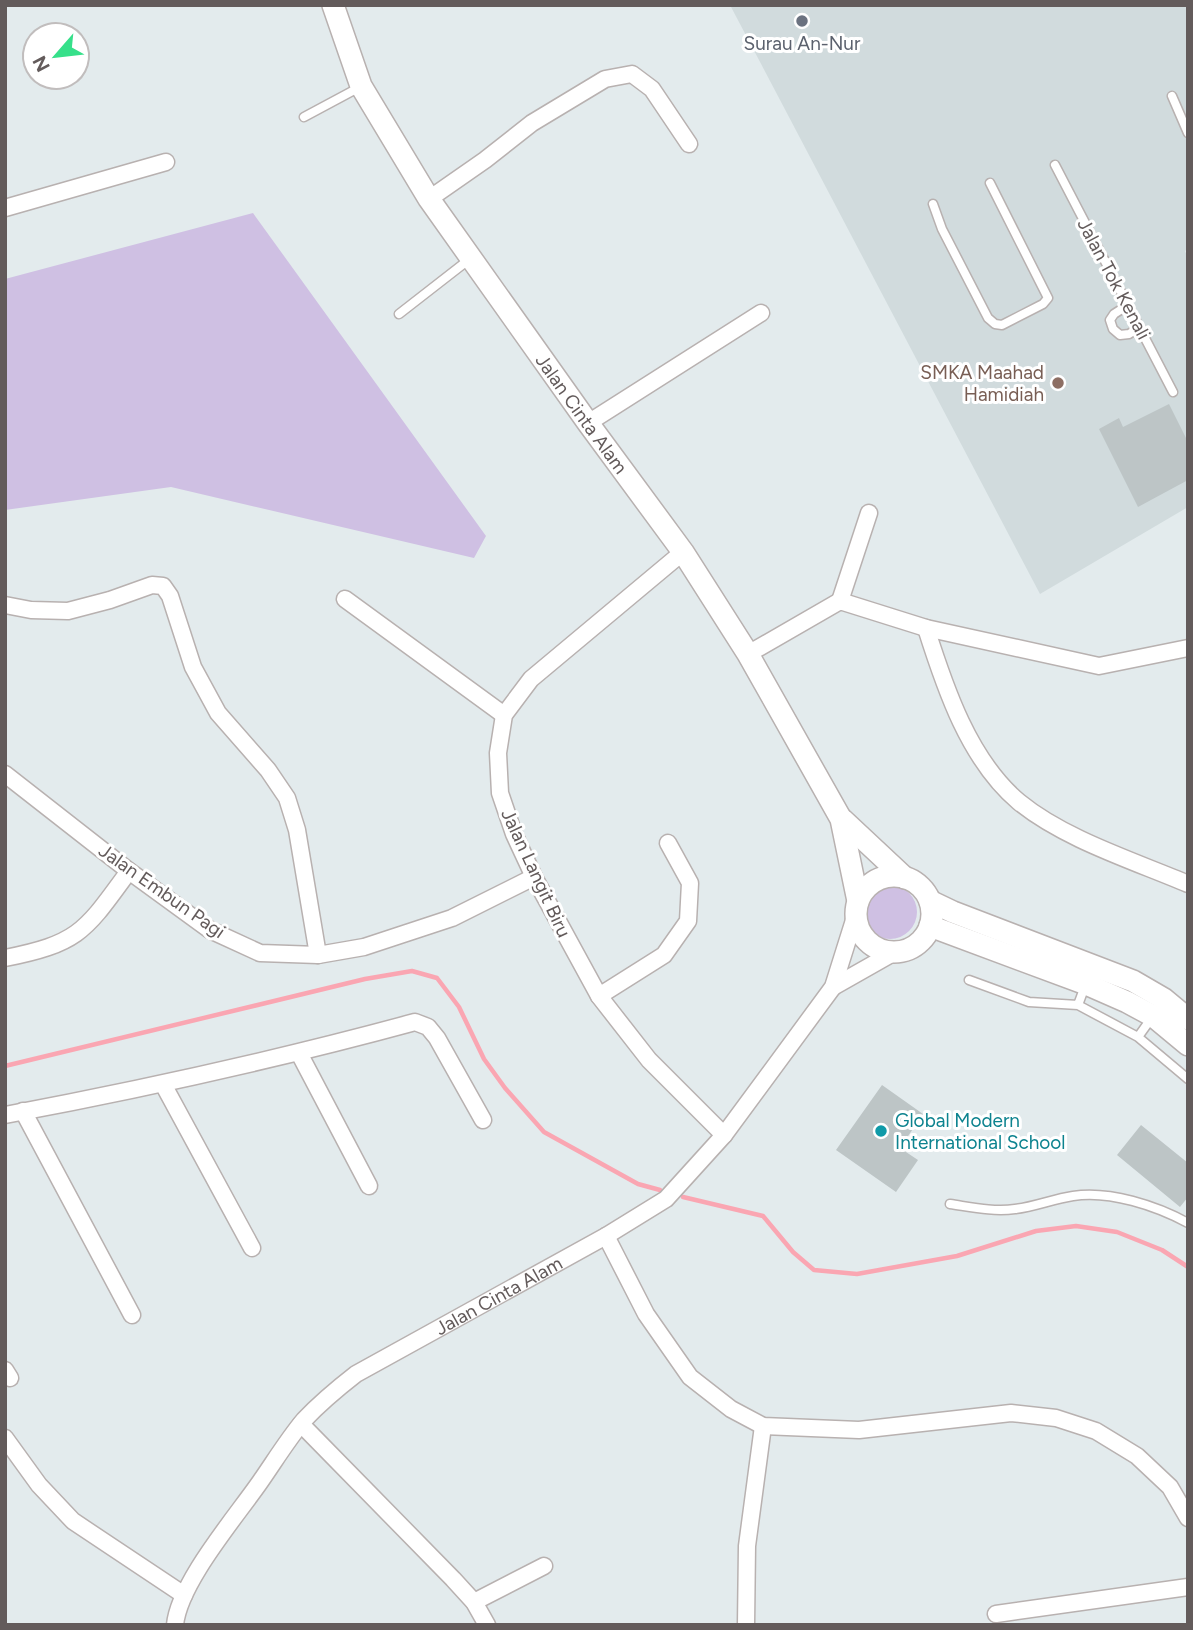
<svg xmlns="http://www.w3.org/2000/svg" width="1193" height="1630" font-family="Figtree,sans-serif">
	<rect width="100%" height="100%" fill="#e3ebed"/>
	<path fill="#d1dbdd" d="M730,5H1188V248L1185,251L1188,258V507L1040,594Z"/>
	<path fill="#cfc0e3" d="M253,213L486,536L474,558L171,487L5,510V279Z
		M863 912a27 27 0 1 1 54 0a27 27 0 1 1-54 0Z"/>
	<g fill="none" stroke-linecap="round" stroke-linejoin="round">
		<path stroke="#faa6b2" stroke-width="4.5" d="M5,1066L365,979L412,971L437,978L459,1007L484,1059L505,1088L544,1132L638,1184L660,1190
			M683,1197L763,1216L793,1252L814,1270L857,1274L957,1256L1036,1231L1076,1226L1117,1232L1162,1250L1188,1267"/>
	</g>
	<path fill="#bdc5c6" d="M1169,404L1188,442V480L1138,507L1099,429L1119,418L1123,427Z
		M882,1085L923,1114L900,1148L918,1160L896,1192L836,1150Z
		M1141,1125L1188,1163V1197L1180,1207L1117,1155Z"/>
	<g fill="none" stroke-linecap="round" stroke-linejoin="round">
		<g stroke="#b8b1b0" stroke-width="11">
			<path id="service" d="M1172,96L1188,133
				M304,117L360,87
				M1055,165L1173,392
				M933,204L942,229L988,318L995,324L1002,325L1043,304L1048,298L990,183
				M1128,305L1114,314L1110,320L1113,329L1120,335L1129,334L1140,327
				M399,314L471,258
				M969,980L1029,1002L1078,1005
				M1085,986L1078,1005L1138,1037L1188,1079
				M1138,1037L1153,1016
				M950,1204C971,1207 993,1212 1015,1209C1034,1207 1053,1199 1073,1196C1109,1190 1157,1206 1188,1223"/>
		</g>
		<g stroke="#b8b1b0" stroke-width="19">
			<g id="minor">
				<path d="M429,199L485,160L532,123L605,79L632,74L652,89L689,144"/>
				<path d="M5,208L166,162"/>
				<path d="M588,423L761,313"/>
				<path d="M683,552L531,679L504,715L498,753L500,793L514,834L534,877L599,996L649,1060L724,1135"/>
				<path d="M345,599L504,715"/>
				<path d="M840,601L869,513"/>
				<path d="M5,605L31,610L68,611L110,600L152,585L163,586L170,596L193,667L218,713L268,770L287,798L297,830L318,955"/>
				<path d="M926,628C945,688 969,760 1019,802C1064,839 1134,861 1188,884"/>
				<path d="M748,654L840,601L926,628L1099,666L1188,648"/>
				<path d="M5,774L129,871L210,930L260,953L318,955L364,947L452,918L534,877"/>
				<path d="M5,958C80,943 85,931 129,871"/>
				<path d="M833,987L893,953"/>
				<path d="M599,996L664,955L688,921L690,883L668,843"/>
				<path d="M299,1053L369,1186"/>
				<path d="M163,1084L252,1248"/>
				<path d="M23,1111L132,1315"/>
				<path d="M5,1115C143,1089 279,1059 415,1022L428,1027L437,1038L483,1120"/>
				<path d="M606,1236L646,1314L690,1377L731,1409L763,1426L859,1430L1011,1413L1056,1418L1096,1431L1137,1456L1170,1487L1188,1518"/>
				<path d="M5,1370L10,1378"/>
				<path d="M301,1424L453,1579L474,1602L487,1625"/>
				<path d="M5,1438L39,1485L73,1521L184,1595"/>
				<path d="M474,1602L544,1566"/>
				<path d="M996,1614L1188,1587"/>
				<path id="s1" d="M175,1625C179,1583 235,1518 260,1482C274,1462 288,1439 304,1420C320,1403 338,1388 356,1374L606,1236L666,1199L724,1135L833,987L855,917"/>
				<path d="M746,1625L747,1546L763,1426"/>
			</g>
		</g>
		<g stroke="#b8b1b0" stroke-width="24">
			<g id="tertiary">
				<path id="s2" d="M333,5L361,86L429,199L588,423L683,552L748,654L841,819L858,901"/>
				<path d="M843,820L905,878"/>
				<circle cx="894" cy="914" r="38"/>
				<path d="M930,901L953,912L1133,981L1164,999L1188,1019"/>
				<path d="M930,926L1086,984L1127,1002L1153,1016L1188,1045"/>
			</g>
		</g>
		<use href="#service" stroke="#fff" stroke-width="8"/>
		<use href="#minor" stroke="#fff" stroke-width="16"/>
		<use href="#tertiary" stroke="#fff" stroke-width="21"/>
	</g>
	<circle fill="#6b7280" stroke="#fff" stroke-width="2.5" cx="802" cy="21" r="7"/>
	<circle fill="#8d6e63" stroke="#fff" stroke-width="2.5" cx="1058" cy="383" r="7"/>
	<circle fill="#0f9aa8" stroke="#fff" stroke-width="2.5" cx="881" cy="1131" r="7"/>
	<g text-anchor="middle" dominant-baseline="central" stroke-width="6" stroke-linejoin="round" paint-order="stroke">
		<g font-size="19" fill="#5b616d" stroke="#fff">
			<text x="802" y="43">Surau An-Nur</text>
		</g>
		<g font-size="19" fill="#635b5b" stroke="#fff">
			<text transform="translate(1114 279) rotate(62)">Jalan Tok Kenali</text>
			<text stroke="none"><textPath href="#s2" startOffset="481">Jalan Cinta Alam</textPath></text>
			<text transform="translate(536 873) rotate(65)">Jalan Langit Biru</text>
			<text transform="translate(162 891) rotate(35)">Jalan Embun Pagi</text>
			<text stroke="none"><textPath href="#s1" startOffset="476">Jalan Cinta Alam</textPath></text>
		</g>
		<g font-size="19" fill="#785e54" stroke="#fff" text-anchor="end">
			<text x="1044" y="372">SMKA Maahad<tspan x="1044" dy="22">Hamidiah</tspan></text>
		</g>
		<g font-size="19" fill="#0d838f" stroke="#fff" text-anchor="start">
			<text x="895" y="1120">Global Modern<tspan x="895" dy="22">International School</tspan></text>
		</g>
	</g>
	<rect width="1193" height="1630" fill="none" stroke="#635b5b" stroke-width="14"/>
	<g transform="translate(56 56) rotate(242)"><circle r="33" fill="#ffffff" stroke="#c1bdbd" stroke-width="2"/>
	<path d="M0-5L12 26L0 18L-12 26Z" fill="#36e08a"/>
	<text y="-10" font-size="19" font-weight="bold" text-anchor="middle" fill="#635b5b">N</text>
	</g>
</svg>
